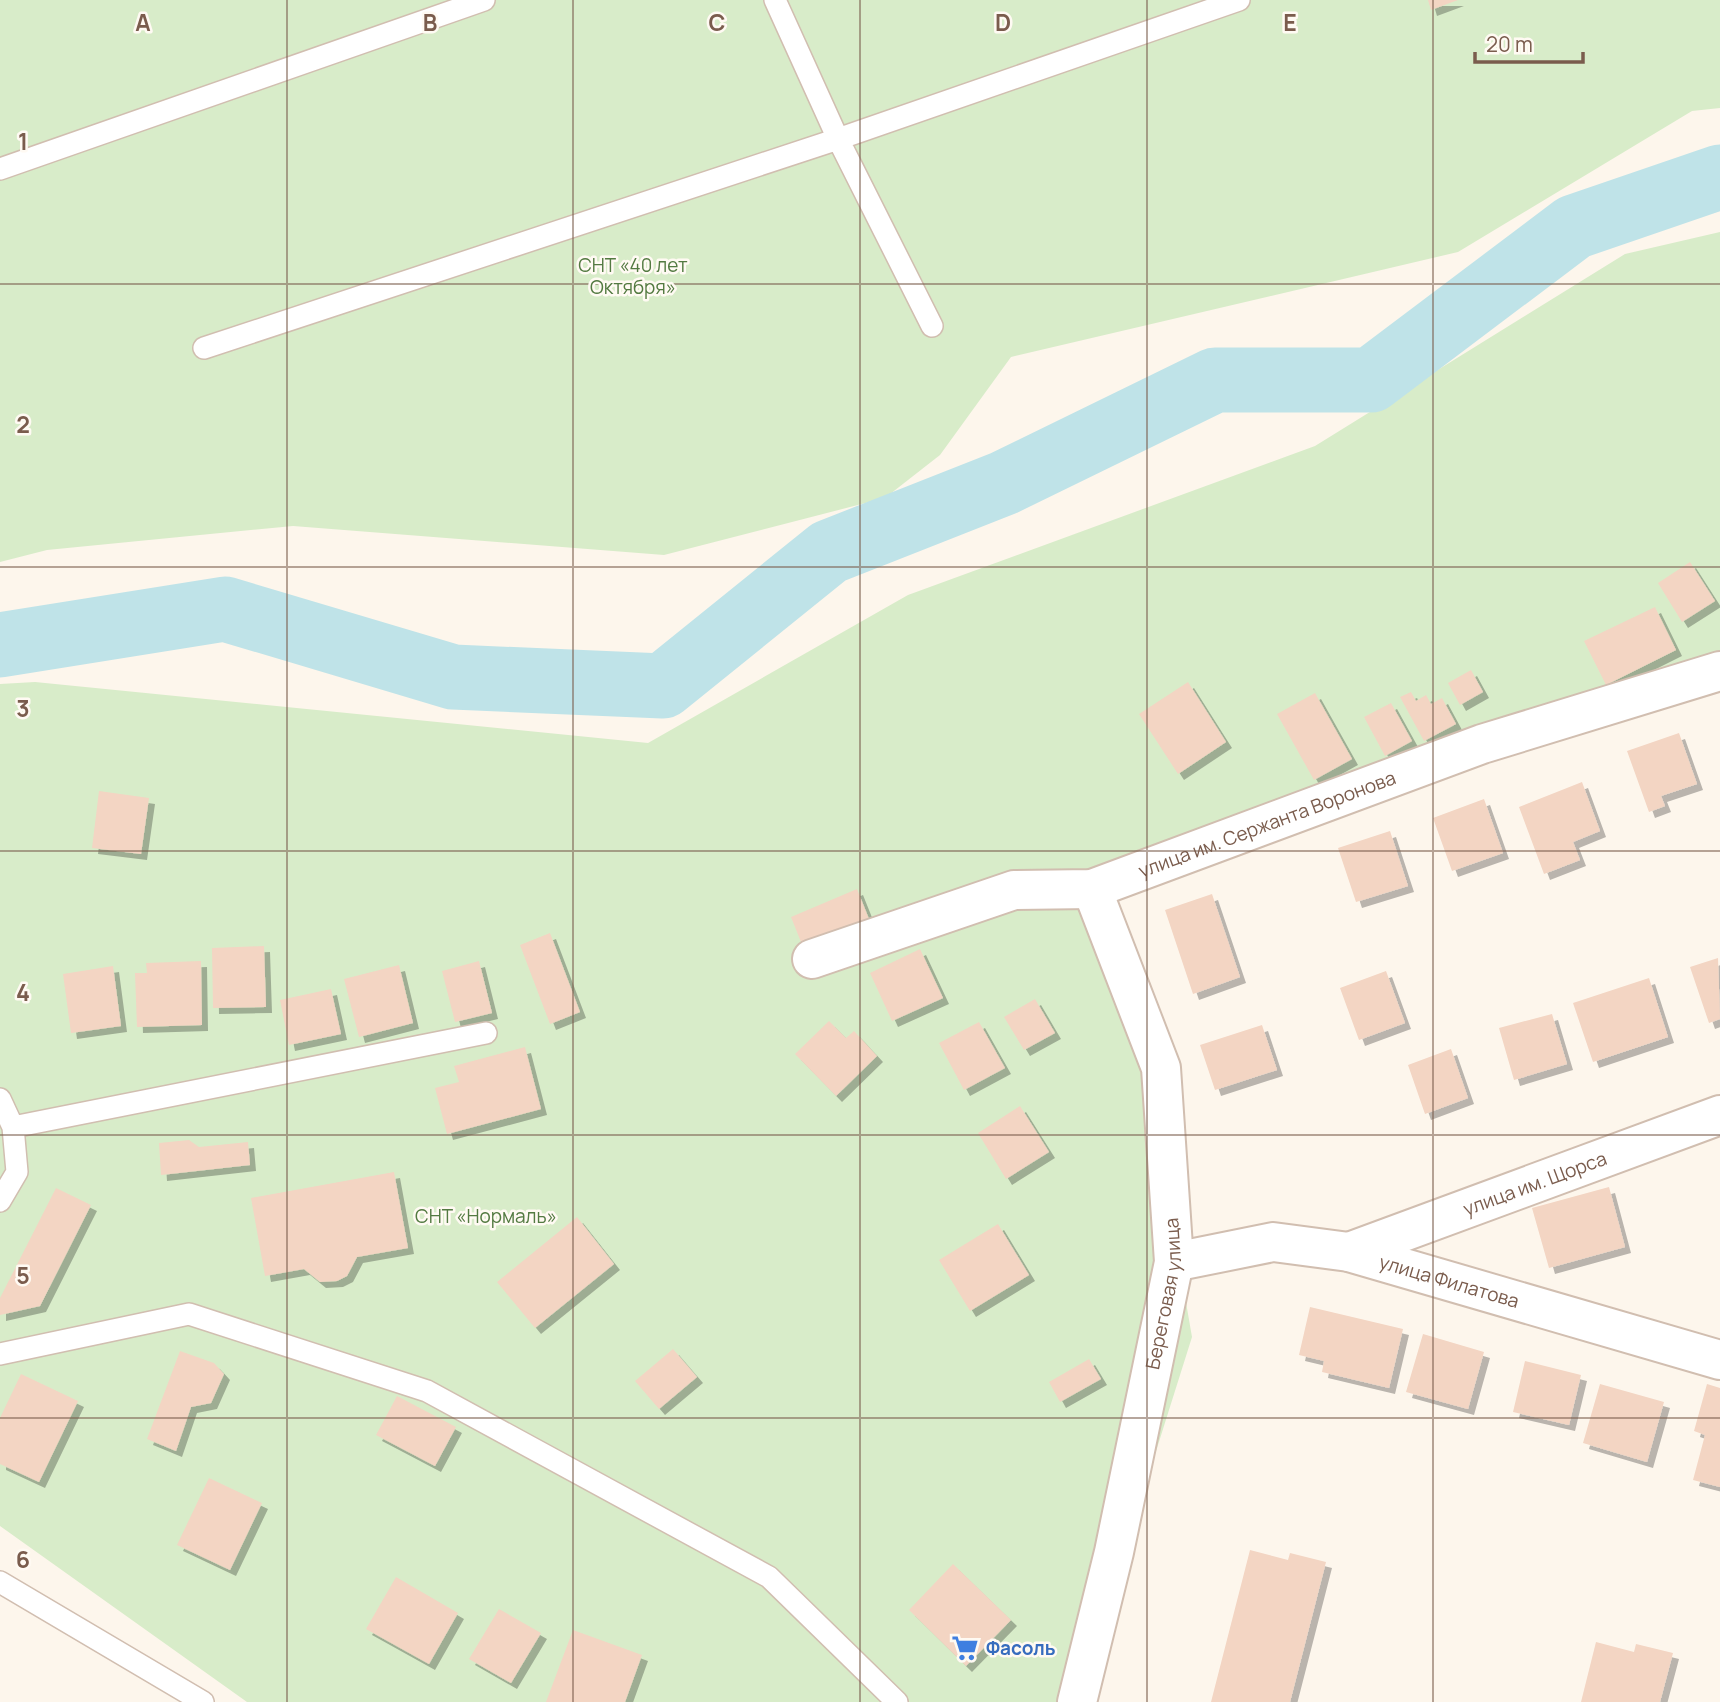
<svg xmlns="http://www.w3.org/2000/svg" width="1720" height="1702" font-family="Manrope,sans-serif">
	<defs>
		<filter id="shadow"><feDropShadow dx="6" dy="6" stdDeviation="0" flood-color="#0004"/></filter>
	</defs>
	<rect width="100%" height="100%" fill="#fdf6ec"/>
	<path fill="#d8ecc9" d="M0,0H1720V108L1692,111L1458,252L1011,357L940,455L885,498L664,555L293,526L47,550L0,562Z
		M1720,232V670L1111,870L1192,1337L1077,1702H247L0,1526V684L35,682L648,743L908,595L1315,446L1625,254Z"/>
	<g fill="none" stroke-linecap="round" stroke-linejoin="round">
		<path stroke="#bfe3e8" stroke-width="65" d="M0,645L225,609L453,677L663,686L829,552L1004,483L1215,380H1371L1574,227L1720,177"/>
	</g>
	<path fill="#f3d5c3" filter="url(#shadow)" d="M1428,0H1458L1431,10Z
		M1690,562L1715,601L1682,622L1658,583Z
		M1655,607L1676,650L1606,685L1584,641Z
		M1471,670L1483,692L1460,705L1448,683Z
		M1188,682L1226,742L1178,774L1139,714Z
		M1411,692L1416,701L1426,695L1431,704L1442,698L1456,724L1424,741L1400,697Z
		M1315,693L1352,759L1314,780L1277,714Z
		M1391,703L1412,741L1385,756L1364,717Z
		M1679,733L1697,784L1661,796L1665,806L1649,812L1627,751Z
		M1582,782L1600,831L1573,842L1580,860L1544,874L1519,807Z
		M99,791L149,798L141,854L92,848Z
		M1484,799L1503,853L1452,871L1433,818Z
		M1390,831L1408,886L1356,902L1338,848Z
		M857,889L871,924L805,952L791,917Z
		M1212,894L1240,977L1193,994L1165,910Z
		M550,933L580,1012L550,1024L520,945Z
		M264,946L266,1007L213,1008L212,948Z
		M920,949L943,998L892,1021L870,973Z
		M1718,958L1720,1019L1709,1023L1690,967Z
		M201,961L202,1025L137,1027L135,973H147L146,963Z
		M479,961L492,1013L455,1022L442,971Z
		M399,965L413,1023L359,1037L344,979Z
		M113,966L121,1026L71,1033L63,974Z
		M1386,971L1405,1023L1359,1040L1340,988Z
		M1649,978L1668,1037L1593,1062L1573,1003Z
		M331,989L341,1034L289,1045L280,1000Z
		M1035,999L1055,1033L1024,1050L1004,1017Z
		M1552,1014L1567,1064L1514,1080L1499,1028Z
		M829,1021L846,1038L854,1031L877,1056L836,1096L795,1054Z
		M979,1022L1005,1068L964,1090L939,1043Z
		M1262,1025L1277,1070L1215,1090L1200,1045Z
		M525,1047L541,1109L447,1134L435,1088L459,1082L454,1066Z
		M1451,1049L1468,1098L1425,1114L1408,1065Z
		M1020,1106L1049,1152L1006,1179L978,1133Z
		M189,1140L199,1147L248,1142L250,1165L161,1175L159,1143Z
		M394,1172L408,1248L357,1257L347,1276L337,1281L320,1282L304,1269L265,1276L251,1198Z
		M1609,1187L1625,1247L1549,1268L1532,1208Z
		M56,1188L91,1205L40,1306L0,1315V1298Z
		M577,1217L614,1264L535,1328L497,1282Z
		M998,1224L1029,1275L970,1311L939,1260Z
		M1310,1307L1403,1329L1389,1388L1322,1372L1324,1361L1299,1355Z
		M1423,1334L1484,1352L1468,1409L1406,1392Z
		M673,1349L697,1377L659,1409L635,1381Z
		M180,1351L214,1363L224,1374L211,1403L191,1407L176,1451L147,1439Z
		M1089,1359L1101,1379L1060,1402L1049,1382Z
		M1525,1361L1581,1375L1569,1425L1513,1412Z
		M21,1374L78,1401L39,1482L0,1464V1418Z
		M1600,1384L1664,1402L1647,1462L1583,1443Z
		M1707,1384L1720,1388V1487L1693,1480L1705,1435L1694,1431Z
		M397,1396L456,1427L435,1466L376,1435Z
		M209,1478L262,1503L230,1570L177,1545Z
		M1250,1550L1288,1560L1290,1553L1326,1562L1290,1702H1211Z
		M953,1564L1011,1620L966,1666L909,1610Z
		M396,1577L458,1613L429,1664L366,1629Z
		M499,1609L541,1633L511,1683L469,1659Z
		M573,1630L642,1655L625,1702H546Z
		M1596,1642L1634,1652L1636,1644L1673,1653L1660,1702H1581Z"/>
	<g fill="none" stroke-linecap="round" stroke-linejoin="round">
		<g stroke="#d1beb0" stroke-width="24">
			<path id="lane" d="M775,0L838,139L932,326
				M0,169L484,0
				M204,348L838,139L1239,0
				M0,1099L13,1127
				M0,1201L17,1172L13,1127L486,1033
				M0,1354L189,1314L427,1391L769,1577L897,1702
				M0,1582L203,1702"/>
		</g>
		<g stroke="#d1beb0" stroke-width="42">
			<g id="street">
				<path id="s1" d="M812,959L1014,890L1092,889L1482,744L1720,671"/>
				<path id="s2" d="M1349,1252L1720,1115"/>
				<path id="s3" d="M1174,1262L1273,1242L1349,1252L1720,1360"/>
				<path id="s4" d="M1077,1702L1114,1552L1174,1262L1161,1068L1092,889"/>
			</g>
		</g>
		<use href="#lane" stroke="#fff" stroke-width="21"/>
		<use href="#street" stroke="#fff" stroke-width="38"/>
	</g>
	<path fill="none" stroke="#7a5c4d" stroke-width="2" stroke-opacity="0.55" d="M287,0V1702M573,0V1702M860,0V1702M1147,0V1702M1433,0V1702M0,284H1720M0,567H1720M0,851H1720M0,1135H1720M0,1418H1720"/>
	<defs>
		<g id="supermarket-bare" transform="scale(2.1)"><path d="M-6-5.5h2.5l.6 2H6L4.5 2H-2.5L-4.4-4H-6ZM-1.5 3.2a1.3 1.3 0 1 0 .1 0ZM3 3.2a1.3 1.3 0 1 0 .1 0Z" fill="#3f7fe0" stroke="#fffaf3" stroke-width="2.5" paint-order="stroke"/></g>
	</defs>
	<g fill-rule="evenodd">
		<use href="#supermarket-bare" x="965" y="1648"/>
	</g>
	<g text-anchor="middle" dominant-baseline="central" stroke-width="5" stroke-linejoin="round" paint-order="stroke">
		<g font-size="19" fill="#537a41" stroke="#fffaf3">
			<text x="633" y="265">СНТ «40 лет<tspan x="633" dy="22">Октября»</tspan></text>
			<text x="486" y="1216">СНТ «Нормаль»</text>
		</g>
		<g font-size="19" fill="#7a5c4d" stroke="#fffaf3">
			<text stroke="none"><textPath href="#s1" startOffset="478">улица им. Сержанта Воронова</textPath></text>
			<text stroke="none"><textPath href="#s2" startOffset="198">улица им. Щорса</textPath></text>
			<text stroke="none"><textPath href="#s3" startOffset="282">улица Филатова</textPath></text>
			<text stroke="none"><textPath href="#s4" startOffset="418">Береговая улица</textPath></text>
		</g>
		<g font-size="19" font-weight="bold" fill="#366cbe" stroke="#fffaf3" text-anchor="start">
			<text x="986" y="1648">Фасоль</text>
		</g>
	</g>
	<g font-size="23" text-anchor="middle" font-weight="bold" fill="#7a5c4d" stroke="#fffaf3" stroke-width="5" stroke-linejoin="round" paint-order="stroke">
		<text x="143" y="31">A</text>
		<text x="430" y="31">B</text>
		<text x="717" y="31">C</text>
		<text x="1003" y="31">D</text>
		<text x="1290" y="31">E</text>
		<text x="23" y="150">1</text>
		<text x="23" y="433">2</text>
		<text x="23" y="717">3</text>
		<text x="23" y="1001">4</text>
		<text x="23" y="1284">5</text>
		<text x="23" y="1568">6</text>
	</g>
	<path d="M1475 52v10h108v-10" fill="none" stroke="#7a5c4d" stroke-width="3.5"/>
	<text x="1486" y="52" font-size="21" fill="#7a5c4d" stroke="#fffaf3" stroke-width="5" paint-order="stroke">20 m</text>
</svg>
